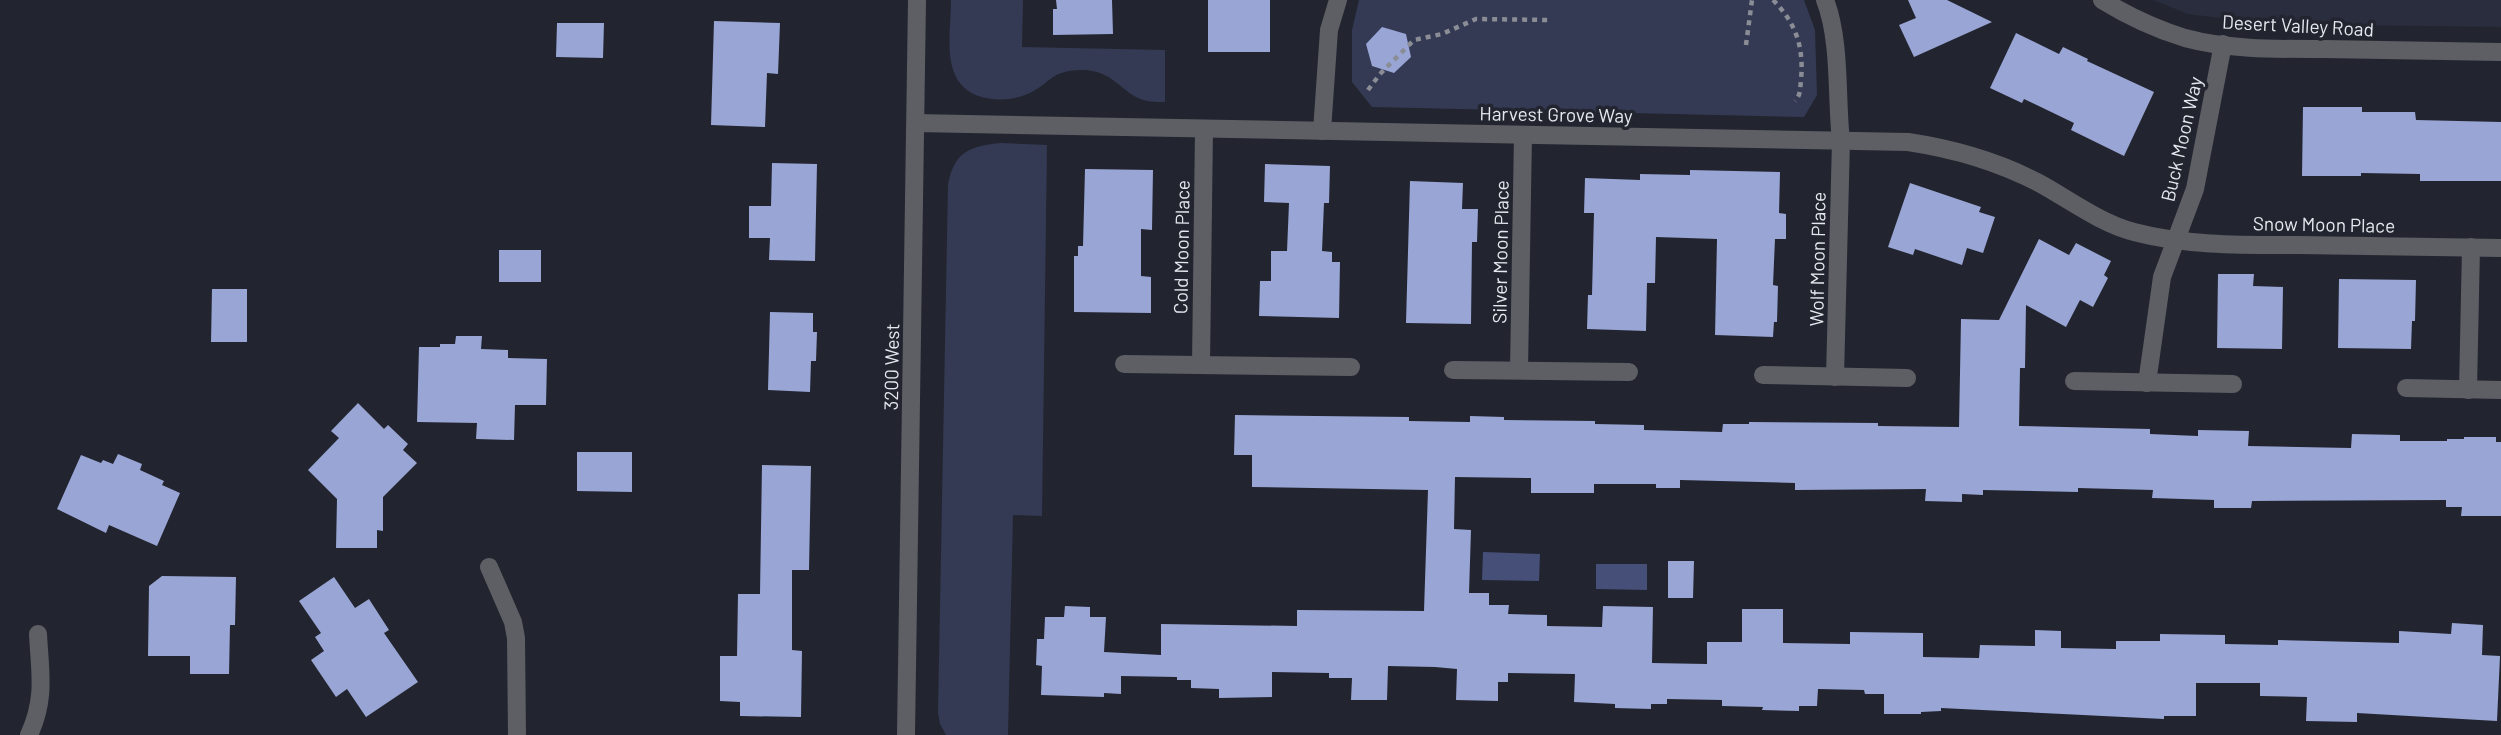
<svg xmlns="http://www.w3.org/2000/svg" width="2501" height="735" viewBox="0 0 2501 735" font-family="Barlow,sans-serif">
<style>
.built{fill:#292d3d}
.green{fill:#343a54}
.water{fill:#464f78}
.building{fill:#99a5d4}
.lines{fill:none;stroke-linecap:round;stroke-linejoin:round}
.path{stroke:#8a8d95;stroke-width:4.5;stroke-dasharray:5 5;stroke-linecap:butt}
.minor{stroke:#5d5f64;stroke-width:18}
.tertiary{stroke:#5d5f64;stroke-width:18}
.labels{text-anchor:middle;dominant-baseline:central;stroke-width:7;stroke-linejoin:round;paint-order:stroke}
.street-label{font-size:19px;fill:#e6e8ef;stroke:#22252f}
</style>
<rect width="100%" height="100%" fill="#22252f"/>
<polygon class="built" points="2153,0 2501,0 2501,27 2268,24 2188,14"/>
<g class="green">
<path d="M 951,0 L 1023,0 L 1022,47 L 1165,50 L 1165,102 C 1158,102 1150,102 1143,100 C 1119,91 1113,70 1082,70 C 1048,70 1050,86 1025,95 C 1012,100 995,101 982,97 C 939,85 951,35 951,0 Z"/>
<polygon points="1359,0 1804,0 1815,30 1817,95 1804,117 1372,107 1352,82 1352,30"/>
<path d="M 1001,143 L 1047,145 L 1042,516 L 1013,515 L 1008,735 L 946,735 L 940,724 L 938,713 L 948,185 C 954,151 971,146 1001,143 Z"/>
</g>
<g class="water">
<polygon points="1483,552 1540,554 1539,581 1482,580"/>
<polygon points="1596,564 1647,564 1647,590 1596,589"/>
</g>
<g class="building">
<polygon points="1056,0 1112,0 1113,34 1053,35 1053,9 1057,9"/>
<rect x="1208" y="0" width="62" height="52"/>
<polygon points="1908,0 1947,0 1992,22 1914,57 1899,25 1916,18"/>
<polygon points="714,21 780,23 778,74 767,73 765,127 711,125"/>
<polygon points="557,23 604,23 603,58 556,57"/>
<polygon points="1382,27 1406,34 1411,57 1394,73 1372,66 1366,44"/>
<polygon points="2016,33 2059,54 2063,47 2088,59 2087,61 2154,92 2124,156 2071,130 2074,123 2024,99 2022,103 1990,88"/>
<polygon points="2303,107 2362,107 2362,112 2415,112 2416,120 2501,122 2501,181 2420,181 2420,174 2361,173 2361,176 2302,176"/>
<polygon points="772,163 817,164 815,261 769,260 770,238 749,238 749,206 771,206"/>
<polygon points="1265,164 1330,166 1329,203 1324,203 1322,251 1332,252 1332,262 1340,262 1339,318 1259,316 1260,281 1271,281 1271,251 1287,251 1289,203 1264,202"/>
<polygon points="1085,169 1153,170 1152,230 1141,229 1141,276 1151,277 1151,313 1074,312 1074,256 1078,256 1078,246 1083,246"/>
<polygon points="1690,170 1780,172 1779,213 1786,214 1786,239 1775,239 1773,285 1778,286 1777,322 1774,322 1773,337 1715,335 1717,239 1656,237 1655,283 1647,283 1646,331 1587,329 1588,295 1592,295 1594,213 1584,213 1585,178 1640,180 1640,174 1690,175"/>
<polygon points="1410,181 1463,183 1462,209 1478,209 1477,242 1472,242 1471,324 1406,323"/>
<polygon points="1910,183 1981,207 1979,212 1995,217 1983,253 1967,248 1962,265 1915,249 1913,255 1888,247"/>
<polygon points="2039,239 2069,255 2076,243 2111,261 2104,275 2108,278 2093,307 2080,300 2066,327 2026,305 2025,368 2020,368 2019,426 2150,429 2150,434 2198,436 2198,430 2249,431 2248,446 2351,448 2352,434 2400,435 2400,441 2447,441 2447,439 2464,439 2464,437 2496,437 2496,442 2501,442 2501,516 2461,516 2462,507 2446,507 2446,500 2252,501 2251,508 2214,508 2214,500 2152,498 2153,490 2078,488 2078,492 1983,490 1983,495 1962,494 1962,502 1925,501 1926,489 1795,490 1795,483 1680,480 1680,488 1656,488 1656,484 1594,484 1594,493 1531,493 1531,478 1455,477 1454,529 1471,530 1469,593 1489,593 1489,605 1509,605 1508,614 1547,615 1547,626 1602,627 1603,606 1653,607 1652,663 1707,664 1707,642 1742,642 1742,609 1783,609 1783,643 1850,644 1850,632 1923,633 1923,657 1979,658 1980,645 2035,646 2035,630 2061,631 2061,648 2116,649 2116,641 2160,641 2160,634 2225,635 2225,644 2278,645 2278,640 2399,643 2399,631 2451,634 2452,623 2483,625 2482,655 2500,656 2497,721 2357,713 2357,722 2306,721 2307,697 2260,696 2260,683 2196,683 2196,716 2164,716 2164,719 1941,708 1941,711 1921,712 1921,714 1884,714 1884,694 1865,694 1864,690 1818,689 1817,706 1799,706 1799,711 1762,710 1763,707 1722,706 1722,700 1667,699 1667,704 1651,704 1651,709 1615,708 1615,704 1574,702 1575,674 1508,673 1508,682 1498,682 1498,701 1456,700 1457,669 1435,667 1388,666 1387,700 1351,700 1352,678 1329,678 1329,673 1272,672 1272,697 1219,698 1219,689 1191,688 1191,680 1177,680 1177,677 1121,676 1121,694 1104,693 1104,697 1041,695 1042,666 1036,665 1037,639 1044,639 1045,617 1064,617 1065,606 1090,607 1090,617 1106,617 1104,652 1161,655 1161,624 1297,626 1297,610 1424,611 1428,490 1252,487 1252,455 1234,455 1235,415 1409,417 1409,421 1470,422 1470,416 1504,417 1504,420 1595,421 1595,424 1644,425 1644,430 1722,432 1723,424 1749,424 1749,422 1878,423 1878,426 1959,427 1961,319 1999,320"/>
<rect x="499" y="250" width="42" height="32"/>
<polygon points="2218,274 2254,274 2253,286 2283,287 2282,349 2217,348"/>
<polygon points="2339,279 2416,280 2415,321 2412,321 2411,349 2338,348"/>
<polygon points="212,289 247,289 247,342 211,342"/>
<polygon points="770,312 813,313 813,332 817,332 816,361 811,361 810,392 768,390"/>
<polygon points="456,336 482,336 481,349 508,350 508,358 547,359 546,405 515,405 514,440 476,439 477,423 417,422 419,347 440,347 440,344 455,344"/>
<polygon points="358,403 384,429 388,425 408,444 403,450 417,463 383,497 383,531 377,530 377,548 336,548 337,499 308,470 339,438 331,431"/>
<polygon points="577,452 632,452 632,492 577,491"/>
<polygon points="118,454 142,464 140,470 164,481 162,485 180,493 157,546 109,525 106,533 57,509 81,455 101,463 103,460 113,464"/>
<polygon points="762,465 811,466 809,570 792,570 792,650 802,651 801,717 740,716 740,702 720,701 720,656 737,656 738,594 760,594"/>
<polygon points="1668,561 1694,561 1693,598 1668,598"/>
<polygon points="162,576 236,577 235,625 230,625 229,674 190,674 190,656 148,656 149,586"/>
<polygon points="334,577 355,608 369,599 389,630 384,633 418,682 366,717 347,689 336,697 311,660 324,651 315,637 321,633 299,601"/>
</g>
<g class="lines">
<g class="path">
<path d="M 1773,0 C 1796,23 1804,47 1801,80 C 1800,88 1801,95 1795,101"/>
<polyline points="1746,45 1752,0"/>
<polyline points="1368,90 1380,74 1414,40 1442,34 1476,19 1550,20"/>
</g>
<g class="minor">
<path d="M 1825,0 C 1841,41 1836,97 1841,141 L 1835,377"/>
<path d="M 2102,0 C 2128,16 2156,29 2185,38 C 2229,50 2279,49 2324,49 C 2383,50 2442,51 2501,52"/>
<path d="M 916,123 L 1908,142 C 1955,149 1997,161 2039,183 C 2070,200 2100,223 2134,232 C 2187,246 2243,245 2298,245 C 2366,246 2433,247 2501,248"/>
<polyline points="1322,131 1329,30 1338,0"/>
<polyline points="1124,364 1351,367"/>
<polyline points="1201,365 1204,129"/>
<polyline points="1453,370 1629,372"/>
<polyline points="1519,370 1523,135"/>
<polyline points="1763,375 1907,378"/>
<polyline points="2074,381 2233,384"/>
<polyline points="2147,383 2162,277 2195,189 2223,44"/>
<polyline points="2406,388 2501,390"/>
<polyline points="2468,390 2471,247"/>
<polyline points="489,567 513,622 516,638 517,735"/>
<path d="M 29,735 C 46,698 40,673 38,634"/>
</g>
<polyline class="tertiary" points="906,735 917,0"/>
</g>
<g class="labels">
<g class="street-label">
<text transform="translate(2298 25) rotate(3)">Desert Valley Road</text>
<text transform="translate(1556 114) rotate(1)">Harvest Grove Way</text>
<text transform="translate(2181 139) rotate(-77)">Buck Moon Way</text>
<text transform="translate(2324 224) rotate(1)">Snow Moon Place</text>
<text transform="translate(1181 247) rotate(-89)">Cold Moon Place</text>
<text transform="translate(1500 252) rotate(-89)">Silver Moon Place</text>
<text transform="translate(1817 259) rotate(-89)">Wolf Moon Place</text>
<text transform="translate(891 367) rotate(-89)">3200 West</text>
</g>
</g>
</svg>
